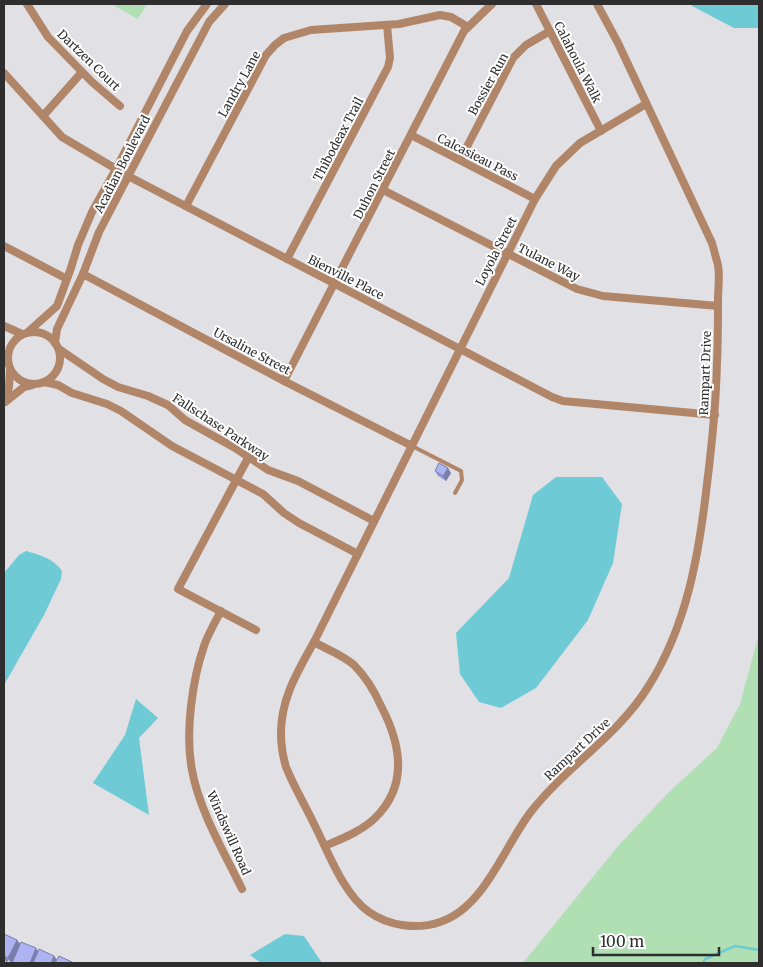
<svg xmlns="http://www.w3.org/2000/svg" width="763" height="967" viewBox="0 0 763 967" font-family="Merriweather,serif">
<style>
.green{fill:#b0dfb4}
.water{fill:#6ecbd5}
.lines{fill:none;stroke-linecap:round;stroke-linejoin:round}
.stream{stroke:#6ecbd5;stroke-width:2.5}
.service{stroke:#b08568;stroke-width:4}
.minor{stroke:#b08568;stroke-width:8}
.wall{fill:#969bd1}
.shaded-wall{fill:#7a7eaa}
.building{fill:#aeb4f3;stroke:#7a7eaa}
.labels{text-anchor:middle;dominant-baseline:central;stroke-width:4;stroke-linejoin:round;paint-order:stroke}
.street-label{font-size:12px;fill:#2e2e2f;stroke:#fff}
</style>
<rect width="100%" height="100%" fill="#e0e0e5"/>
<g class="green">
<polygon points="111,4 147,4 138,19"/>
<polygon points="759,634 759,963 523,963 619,845 668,793 717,748 740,704"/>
</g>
<g class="water">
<polygon points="691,4 759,4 759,28 734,28 692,6"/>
<polygon points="556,477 602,477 622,504 613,563 588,620 536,688 501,708 479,702 460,674 456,633 509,578 533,495"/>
<path d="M 26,551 C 40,555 53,558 62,571 L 61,579 L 44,615 L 4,685 L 4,573 L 19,555 Z"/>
<polygon points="136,699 158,718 139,738 149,815 93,783 125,735"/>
<polygon points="285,934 304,936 322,963 261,963 250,955"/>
</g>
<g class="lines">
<polyline class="stream" points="703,963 705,959 735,946 759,950"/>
<polyline class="service" points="412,446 461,471 462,480 455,493"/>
<g class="minor">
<polyline points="27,4 48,37 92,82 120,106"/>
<polyline points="536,4 601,131"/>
<path d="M 597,4 L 618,43 L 712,243 C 714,250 716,258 718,265 C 720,276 718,289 718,300 C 718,321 718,342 717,363 C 716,404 712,444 707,484 C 699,554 687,626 648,687 C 617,737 565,767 530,813 C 504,847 484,908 440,922 C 417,930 389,926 369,912 C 343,894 328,851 314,824 C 305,805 294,787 286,767 C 283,757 281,744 281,733 C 281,698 298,671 314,642 L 535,199 L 556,166 L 580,143 L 646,104"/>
<polyline points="4,73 62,137 128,176 552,397 563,401 715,415"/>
<polyline points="43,116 82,72"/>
<polyline points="411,135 535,199"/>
<polyline points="460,160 513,58 526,45 550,31"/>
<polyline points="383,190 577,289 603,296 718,306"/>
<polyline points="186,206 266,55 275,45 284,38 311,30 399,24 440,15 451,17 468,27"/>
<polyline points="4,246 67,279"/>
<polyline points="287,259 388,67 390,58 387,25"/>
<polyline points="83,274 284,381 412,446"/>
<polyline points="4,326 22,334"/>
<circle cx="34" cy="358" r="26"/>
<polyline points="28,332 57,306 71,268 78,245 92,212 116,169 187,31 207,4"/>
<polyline points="55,343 57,329 83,274 99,232 209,22 225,4"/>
<polyline points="59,349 103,379 118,387 148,396 168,405 185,420 235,448 268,470 298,481 374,521"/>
<polyline points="284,381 464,31 492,4"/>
<polyline points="44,382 58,385 72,393 107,404 121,411 172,446 263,494 284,513 299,523 358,554"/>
<polyline points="5,402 24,387 32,385"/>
<polyline points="5,402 9,387 10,370"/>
<polyline points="248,458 178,589 256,630"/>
<path d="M 221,611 C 215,622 208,634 204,646 C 192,681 185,733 192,770 C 199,810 224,852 242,889"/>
<path d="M 314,642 C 326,649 343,655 354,665 C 366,677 374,690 381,706 C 401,744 409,785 375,818 C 362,831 341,839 325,846"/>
</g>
</g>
<g class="wall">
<polygon points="435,471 451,473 446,481 438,476"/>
<polygon points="4,934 17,940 20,945 38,952 54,956 57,960 72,962 73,963 12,963 17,952 12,963 8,960 7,962 5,961 4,963"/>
</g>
<g class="shaded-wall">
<polygon points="448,468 451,473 446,481 443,476"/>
<polygon points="17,940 21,945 12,963 8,958"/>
<polygon points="36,948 39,953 35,963 30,963"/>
<polygon points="4,956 8,960 7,962 4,958"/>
<polygon points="54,956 57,960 56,963 51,963"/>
</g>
<g class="building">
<polygon points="439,463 448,468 443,476 435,471"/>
<polygon points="4,934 17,940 8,958 4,956 4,957"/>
<polygon points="21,942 36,948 30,963 12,963"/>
<polygon points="39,949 54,956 51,963 33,963"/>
<polygon points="59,956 72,962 71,963 55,963"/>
</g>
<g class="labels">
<g class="street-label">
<text transform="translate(89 60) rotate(44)">Dartzen Court</text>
<text transform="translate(578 62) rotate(63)">Calahoula Walk</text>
<text transform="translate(239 84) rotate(-61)">Landry Lane</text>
<text transform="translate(488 84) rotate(-61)">Bossier Run</text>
<text transform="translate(338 139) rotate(-62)">Thibodeax Trail</text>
<text transform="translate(478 157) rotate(27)">Calcasieau Pass</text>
<text transform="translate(122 164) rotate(-63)">Acadian Boulevard</text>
<text transform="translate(374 184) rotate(-63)">Duhon Street</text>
<text transform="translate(496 251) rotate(-63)">Loyola Street</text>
<text transform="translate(549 262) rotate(27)">Tulane Way</text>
<text transform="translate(346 277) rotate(27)">Bienville Place</text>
<text transform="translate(252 351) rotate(28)">Ursaline Street</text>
<text transform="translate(705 373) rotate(-88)">Rampart Drive</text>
<text transform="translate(221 427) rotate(33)">Fallschase Parkway</text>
<text transform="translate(577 749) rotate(-43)">Rampart Drive</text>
<text transform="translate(229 833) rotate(66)">Windswill Road</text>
</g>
</g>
<rect width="763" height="967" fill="none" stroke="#2e2e2f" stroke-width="10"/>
<path d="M593 947v8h126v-8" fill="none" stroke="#2e2e2f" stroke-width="2.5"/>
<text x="600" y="947" font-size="15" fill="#2e2e2f" stroke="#ffffff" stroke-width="4" paint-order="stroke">100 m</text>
</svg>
